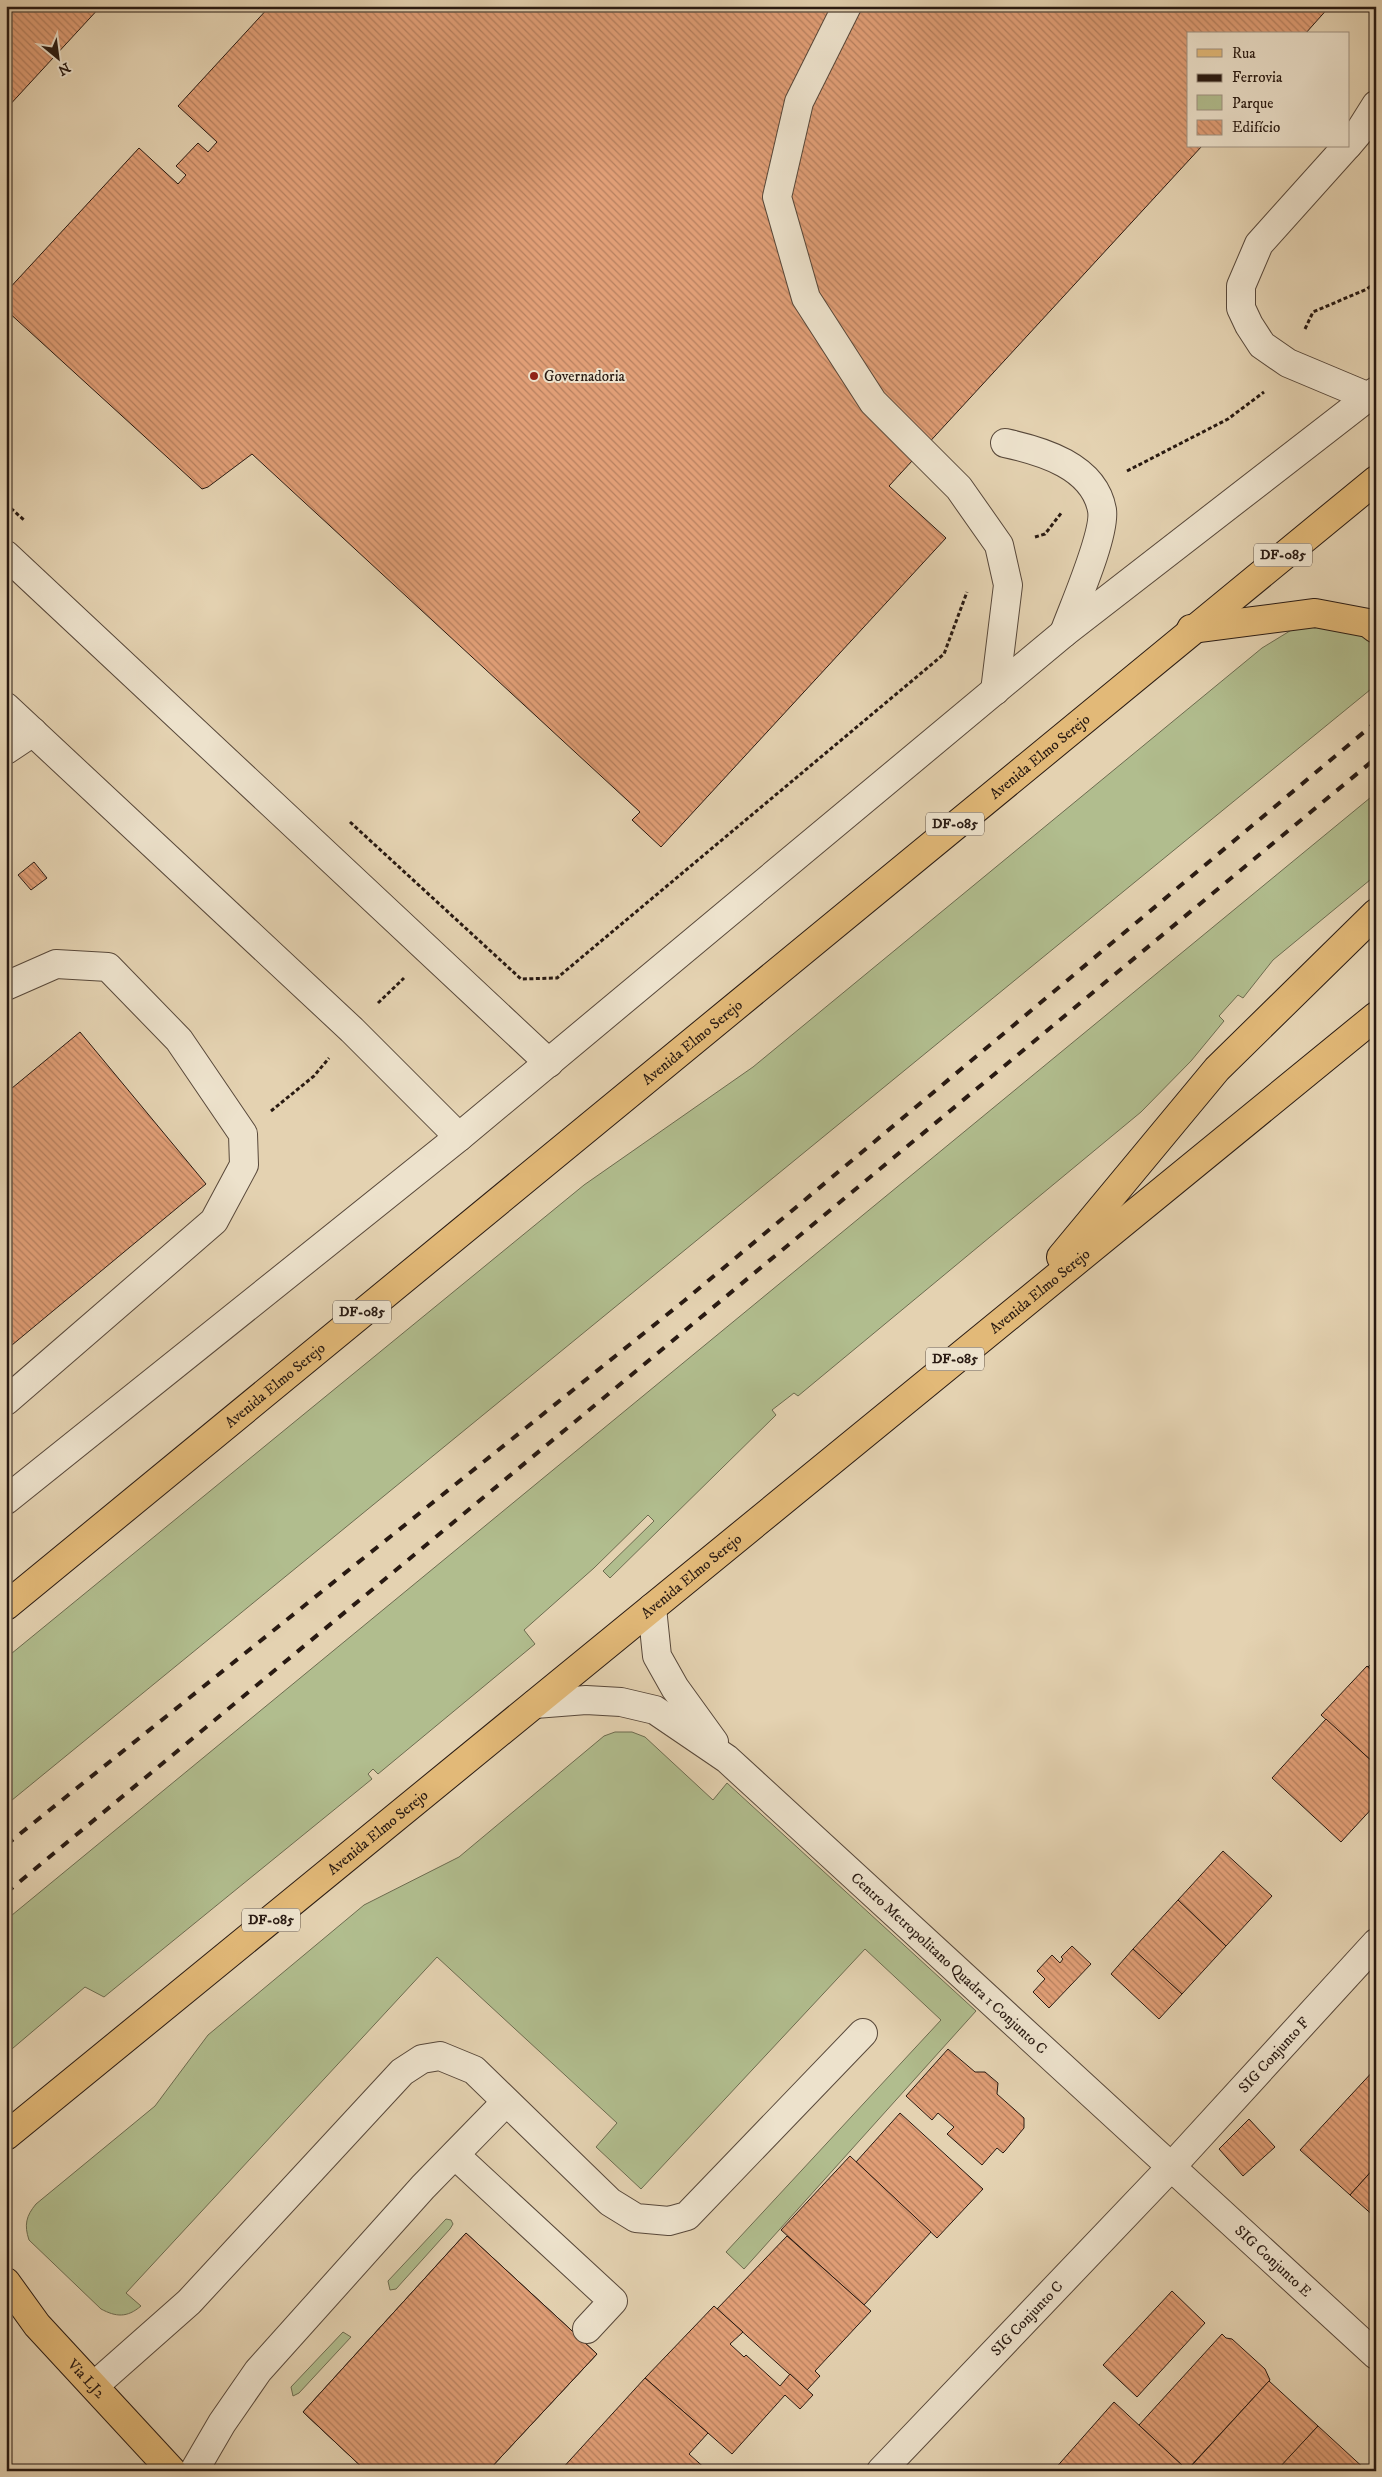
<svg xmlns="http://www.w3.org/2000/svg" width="1382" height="2477" viewBox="0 0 1382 2477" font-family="'IM FELL DW Pica',serif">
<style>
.green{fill:#b1bd8e;stroke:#6d6c50}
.building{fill:url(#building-back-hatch);stroke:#291a12;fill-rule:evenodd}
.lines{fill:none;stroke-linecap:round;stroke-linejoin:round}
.minor-casing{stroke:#58483a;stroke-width:30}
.major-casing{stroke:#291a12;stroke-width:30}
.path{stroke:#291a12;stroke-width:3;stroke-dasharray:4 2.5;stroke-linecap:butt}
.minor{stroke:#ede2cc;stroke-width:28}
.major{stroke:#e2b978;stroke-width:28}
.rail{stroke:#291a12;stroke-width:4;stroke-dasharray:9 9;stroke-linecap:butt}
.poi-dot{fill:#8f2418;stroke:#ede2cc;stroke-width:2}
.labels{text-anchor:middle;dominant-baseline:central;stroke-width:4;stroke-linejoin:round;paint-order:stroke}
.shield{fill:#ede2cc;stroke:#64564a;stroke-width:1}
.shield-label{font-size:14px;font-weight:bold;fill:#291a12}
.poi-label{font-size:15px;fill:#291a12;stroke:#ede2cc;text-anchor:start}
.street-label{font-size:15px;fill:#291a12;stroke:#ede2cc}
</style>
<defs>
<pattern id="building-back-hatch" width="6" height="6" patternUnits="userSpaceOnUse" patternTransform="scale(1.25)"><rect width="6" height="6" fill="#e09e76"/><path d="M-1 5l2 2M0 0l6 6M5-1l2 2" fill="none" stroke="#b6805f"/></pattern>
</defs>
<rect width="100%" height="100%" fill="#e4d2b1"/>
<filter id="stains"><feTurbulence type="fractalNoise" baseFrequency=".004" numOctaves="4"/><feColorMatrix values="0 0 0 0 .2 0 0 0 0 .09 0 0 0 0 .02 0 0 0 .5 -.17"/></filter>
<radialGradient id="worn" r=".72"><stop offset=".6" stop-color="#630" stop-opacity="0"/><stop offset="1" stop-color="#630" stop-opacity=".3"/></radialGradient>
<g class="green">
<polygon points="1322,622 1376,634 1376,685 6,1805 6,1658 584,1185 753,1067 1262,648 1298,626"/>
<polygon points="1376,793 1376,875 1273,960 1243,998 1238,995 1219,1016 1224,1021 1191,1061 1141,1112 798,1396 794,1393 772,1410 776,1415 610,1578 603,1571 654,1521 648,1515 594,1568 524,1630 535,1644 378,1774 373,1769 368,1774 372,1779 104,1997 85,1987 6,2054 6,1920"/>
<path d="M 615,1732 L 632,1732 L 645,1737 L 713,1800 L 727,1783 L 976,2011 L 744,2269 L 726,2252 L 941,2020 L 865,1949 L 641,2189 L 596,2147 L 617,2123 L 437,1957 L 126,2293 L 141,2306 C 127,2318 116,2317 101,2309 L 29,2240 C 24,2225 26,2216 36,2204 L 155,2106 L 208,2035 L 364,1905 L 459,1857 L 604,1736 Z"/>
<polygon points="446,2219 451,2220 453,2224 450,2229 396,2289 390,2290 388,2281"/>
<polygon points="343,2332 351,2337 299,2393 293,2396 291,2387"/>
</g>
<g class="building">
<polygon points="6,6 101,6 6,109"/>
<polygon points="270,6 1330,6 1305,34 1188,34 1188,146 1202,146 889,486 946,538 661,847 632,820 640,812 252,454 208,487 202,489 6,310 6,292 139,148 178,184 186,175 176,166 198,143 208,152 217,142 178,106"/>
<polygon points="34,862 47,878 31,890 18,875"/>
<polygon points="80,1032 206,1184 6,1350 6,1093"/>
<polygon points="1376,1659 1376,1674 1368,1667"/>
<polygon points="1367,1666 1376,1674 1376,1765 1321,1715"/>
<polygon points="1326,1719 1376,1765 1376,1804 1341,1842 1272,1778"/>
<polygon points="1223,1851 1272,1896 1226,1946 1178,1900"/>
<polygon points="1178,1900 1226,1946 1182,1994 1133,1949"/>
<polygon points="1072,1946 1091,1964 1049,2008 1033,1992 1045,1979 1037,1971 1052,1955 1060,1963 1063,1959 1061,1957"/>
<polygon points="1133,1949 1182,1994 1159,2019 1111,1974"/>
<polygon points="948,2049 975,2072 985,2072 998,2083 997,2094 1024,2118 1024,2128 1005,2151 1003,2153 997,2148 982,2165 947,2134 954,2127 938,2113 932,2120 906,2096"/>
<polygon points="1376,2068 1376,2166 1350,2195 1300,2150"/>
<polygon points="900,2113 983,2189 937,2238 856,2162"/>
<polygon points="1249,2119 1275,2147 1243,2176 1219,2149"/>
<polygon points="850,2156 931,2232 864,2305 781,2230"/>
<polygon points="1376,2166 1376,2218 1350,2195"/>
<path d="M 466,2233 L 597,2354 L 488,2471 L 366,2471 L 303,2412 ZM 460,2346 L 497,2381 L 487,2392 L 449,2357 ZM 424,2385 L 461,2420 L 453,2429 L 414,2396 Z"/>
<polygon points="466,2233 597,2354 488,2471 366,2471 303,2412"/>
<polygon points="787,2236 871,2311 815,2371 820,2376 807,2390 717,2309"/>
<polygon points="1172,2291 1205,2323 1137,2397 1103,2365"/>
<polygon points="714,2306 743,2332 730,2344 744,2357 746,2355 780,2386 790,2374 813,2395 800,2409 785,2395 732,2454 645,2378"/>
<polygon points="1222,2334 1226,2338 1232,2339 1265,2369 1270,2380 1187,2470 1139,2425"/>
<polygon points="645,2378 708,2433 689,2454 708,2471 560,2471"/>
<polygon points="1269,2381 1318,2426 1277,2471 1190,2471 1188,2469 1194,2463"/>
<polygon points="1114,2402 1184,2467 1181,2471 1053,2471"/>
<polygon points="1318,2426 1367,2471 1280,2471 1278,2469"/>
</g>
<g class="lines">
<defs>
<g id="minor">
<polyline points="847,6 799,102 777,197 806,298 873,402 959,488 999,545 1008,585 995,691"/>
<polyline points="1348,145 1359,132 1376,105"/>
<polyline points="1347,146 1259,244 1241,286 1241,308 1249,325 1262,345 1288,363 1369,397"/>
<path d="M 1005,443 C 1042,451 1094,466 1102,510 C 1106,534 1073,608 1064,633"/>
<polyline points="6,555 549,1063"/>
<polyline points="6,707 352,1030 459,1137"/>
<polyline points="6,750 33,732"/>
<polyline points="6,986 56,964 108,967 179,1040 243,1134 244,1165 214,1221 6,1401"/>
<polyline points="6,1500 459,1137 1064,633 1376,391"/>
<polyline points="652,1608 657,1656 675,1688 714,1742"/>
<path id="s1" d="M 535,1704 L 586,1700 L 621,1702 L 655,1710 L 727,1759 L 1376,2355"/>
<polyline points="455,2155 613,2301 587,2329"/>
<polyline points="94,2386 189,2302 402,2072 422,2059 440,2056 474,2070 610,2202 636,2218 669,2221 687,2216 863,2033"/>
<polyline points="194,2471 222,2423 258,2371 423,2187 506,2102"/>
<path id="s2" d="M 881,2471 L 1172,2166 L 1376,1943"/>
</g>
<g id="major">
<polyline points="1191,629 1315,613 1368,623 1376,629"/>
<polyline points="1061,1257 1217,1069 1376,913"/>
<path id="s3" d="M 6,1606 L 1376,480"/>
<path id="s4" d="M 6,2136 L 1376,1016"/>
<path id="s5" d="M 6,2282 L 37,2325 L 172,2471"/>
</g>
</defs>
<use href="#minor" class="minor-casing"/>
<use href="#major" class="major-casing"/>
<g class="path">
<polyline points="1305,329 1313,312 1367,289 1376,282"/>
<polyline points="1127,471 1228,419 1264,392"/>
<polyline points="6,504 24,520"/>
<polyline points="1035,537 1045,534 1062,512"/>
<polyline points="350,822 521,979 557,978 944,654 967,592"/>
<polyline points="378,1003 404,978"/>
<polyline points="271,1111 314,1076 329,1058"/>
</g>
<use href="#minor" class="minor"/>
<use href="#major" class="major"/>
<g class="rail">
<polyline points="6,1845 684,1301 1376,722"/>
<polyline points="6,1893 1376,758"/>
</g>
</g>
<circle class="poi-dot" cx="534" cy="376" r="5"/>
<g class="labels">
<g class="shield">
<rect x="1254" y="543.5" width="58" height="23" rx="4"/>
<rect x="926" y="812.5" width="58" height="23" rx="4"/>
<rect x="333" y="1300.5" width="58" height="23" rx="4"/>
<rect x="926" y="1347.5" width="58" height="23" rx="4"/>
<rect x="242" y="1908.5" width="58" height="23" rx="4"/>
</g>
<g class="shield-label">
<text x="1283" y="555">DF-085</text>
<text x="955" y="824">DF-085</text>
<text x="362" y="1312">DF-085</text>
<text x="955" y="1359">DF-085</text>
<text x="271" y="1920">DF-085</text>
</g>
<g class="poi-label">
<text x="544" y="376">Governadoria</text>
</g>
<g class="street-label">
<text stroke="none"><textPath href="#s3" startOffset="1338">Avenida Elmo Serejo</textPath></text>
<text stroke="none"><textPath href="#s3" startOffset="888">Avenida Elmo Serejo</textPath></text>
<text stroke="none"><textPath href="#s4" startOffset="1335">Avenida Elmo Serejo</textPath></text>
<text stroke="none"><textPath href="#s3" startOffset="348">Avenida Elmo Serejo</textPath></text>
<text stroke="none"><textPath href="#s4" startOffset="885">Avenida Elmo Serejo</textPath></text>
<text stroke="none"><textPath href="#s4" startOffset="480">Avenida Elmo Serejo</textPath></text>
<text stroke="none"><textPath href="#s1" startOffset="510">Centro Metropolitano Quadra 1 Conjunto C</textPath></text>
<text stroke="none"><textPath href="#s2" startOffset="572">SIG Conjunto F</textPath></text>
<text stroke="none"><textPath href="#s1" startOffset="950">SIG Conjunto E</textPath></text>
<text stroke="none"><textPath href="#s2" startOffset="211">SIG Conjunto C</textPath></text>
<text stroke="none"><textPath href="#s5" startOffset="126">Via LJ2</textPath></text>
</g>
</g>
<rect width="1382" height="2477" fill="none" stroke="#e4d2b1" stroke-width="25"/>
<rect x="8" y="8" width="1367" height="2462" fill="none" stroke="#291a12" stroke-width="2.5"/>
<rect x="12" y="12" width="1357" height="2452" fill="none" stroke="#291a12"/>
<rect x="1187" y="32" width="162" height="115" fill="#ede2cc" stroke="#9f9282"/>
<rect x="1197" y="49" width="25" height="8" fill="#e2b978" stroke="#9f9282"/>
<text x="1232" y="58" font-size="15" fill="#291a12">Rua</text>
<rect x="1197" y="74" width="25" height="8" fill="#291a12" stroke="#9f9282"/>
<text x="1232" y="82" font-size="15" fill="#291a12">Ferrovia</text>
<rect x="1197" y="95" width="25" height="15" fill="#b1bd8e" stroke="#9f9282"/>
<text x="1232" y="108" font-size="15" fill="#291a12">Parque</text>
<rect x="1197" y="120" width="25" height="15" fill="url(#building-back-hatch)" stroke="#9f9282"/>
<text x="1232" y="132" font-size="15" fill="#291a12">Edifício</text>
<g transform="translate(58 58) rotate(151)" stroke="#ede2cc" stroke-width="4" paint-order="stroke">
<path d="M0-4L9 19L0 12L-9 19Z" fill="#291a12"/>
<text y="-8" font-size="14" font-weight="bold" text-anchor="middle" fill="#291a12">N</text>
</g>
<rect width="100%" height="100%" filter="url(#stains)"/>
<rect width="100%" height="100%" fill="url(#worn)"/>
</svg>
